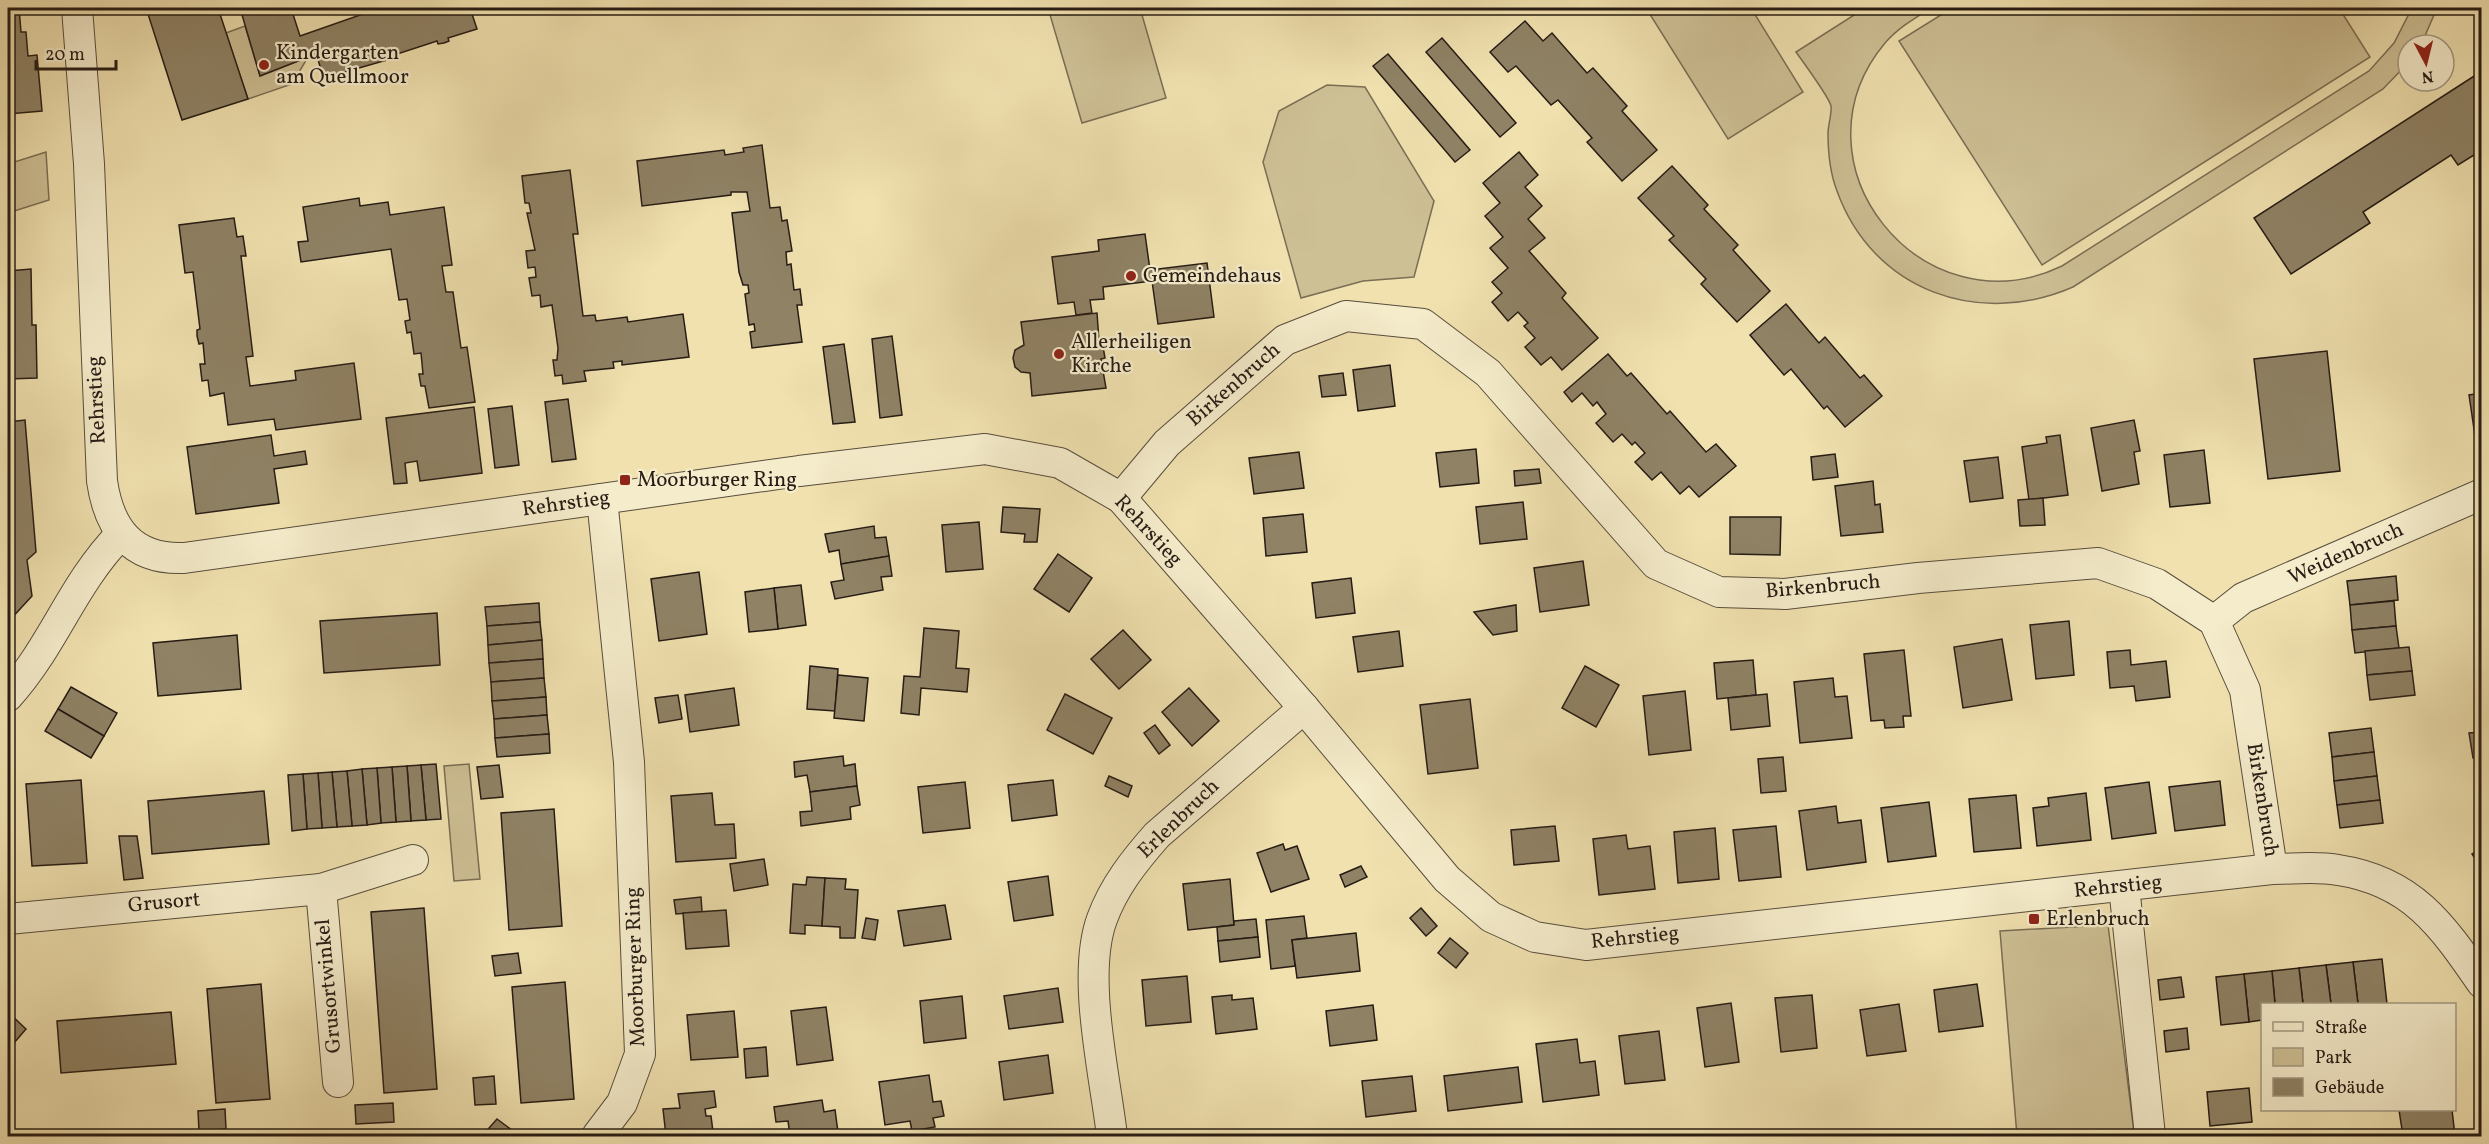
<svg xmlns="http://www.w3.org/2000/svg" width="2489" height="1144" viewBox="0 0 2489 1144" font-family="Vollkorn,serif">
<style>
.green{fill:#cec095;stroke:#7a6e55;stroke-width:1.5}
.building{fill:#8f8265;stroke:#261c15;stroke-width:1.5}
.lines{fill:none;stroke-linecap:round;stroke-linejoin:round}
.street-casing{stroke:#584d3c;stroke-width:32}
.street{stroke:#f5eccb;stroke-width:30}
.poi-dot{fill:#8f2418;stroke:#f5eccb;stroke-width:2}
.labels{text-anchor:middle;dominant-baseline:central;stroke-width:4.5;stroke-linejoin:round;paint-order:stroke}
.poi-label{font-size:21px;fill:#261c15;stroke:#f5eccb;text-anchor:start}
.street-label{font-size:21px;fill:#261c15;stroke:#f5eccb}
</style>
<rect width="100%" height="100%" fill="#f0e1af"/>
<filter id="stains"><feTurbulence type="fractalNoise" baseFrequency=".00333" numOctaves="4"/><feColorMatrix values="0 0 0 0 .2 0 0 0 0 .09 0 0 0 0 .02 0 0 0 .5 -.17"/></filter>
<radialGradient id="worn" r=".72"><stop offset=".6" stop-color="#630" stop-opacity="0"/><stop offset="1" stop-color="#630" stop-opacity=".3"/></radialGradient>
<g class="green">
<polygon points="1048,8 1140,8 1166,98 1082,123"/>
<polygon points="1646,8 1751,8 1803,92 1728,139"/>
<path d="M 1865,8 L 1931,8 C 1915,18 1898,28 1885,43 C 1785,163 1922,333 2062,266 L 2369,71 L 2394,43 L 2412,8 L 2437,8 L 2421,45 L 2408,45 L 2408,63 L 2383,89 L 2073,287 C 1979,328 1873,291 1837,191 C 1830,173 1828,153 1828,133 C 1828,125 1832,114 1831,106 C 1829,97 1803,62 1796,52 Z"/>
<polygon points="1952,8 2339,8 2370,57 2042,265 1899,41"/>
<polygon points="245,26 260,76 308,57 292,84 248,99 226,33"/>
<polygon points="1327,85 1365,87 1434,201 1414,277 1363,281 1301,298 1263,162 1279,111"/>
<polygon points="46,152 49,200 8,213 8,164"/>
<polygon points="469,764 480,879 454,881 444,766"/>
<polygon points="2108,925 2134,1132 2132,1136 2017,1136 2000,931"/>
</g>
<g class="building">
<polygon points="8,8 19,8 21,32 26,32 28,56 37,55 42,111 8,114"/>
<polygon points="168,8 218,8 248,99 182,120 148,14"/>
<polygon points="240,8 291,8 300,36 380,8 470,8 477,29 448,38 449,41 444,43 438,44 437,41 394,55 394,58 324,78 316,54 260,76"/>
<polygon points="1525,21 1543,41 1552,33 1587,73 1593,68 1627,106 1622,111 1657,150 1622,181 1587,142 1592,138 1558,100 1551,105 1516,66 1508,72 1490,52"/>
<polygon points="1442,38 1516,123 1500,137 1426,52"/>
<polygon points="1388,54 1470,150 1455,162 1373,66"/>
<polygon points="2482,71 2482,150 2458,165 2451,155 2363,212 2370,223 2291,274 2254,218"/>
<polygon points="762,145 770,208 780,207 782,221 787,220 792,251 786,252 787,265 791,264 794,290 800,289 802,305 797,305 802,342 752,348 750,332 755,331 754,324 749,325 745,294 749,293 748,285 743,285 739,272 732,213 750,211 747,192 731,192 731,195 642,206 637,161 724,150 725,155 744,152 743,148"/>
<polygon points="1519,152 1538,175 1525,187 1542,206 1528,219 1545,238 1529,251 1566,293 1562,298 1598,338 1562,370 1551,357 1541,365 1525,347 1535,338 1524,326 1528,323 1518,312 1508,321 1492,302 1502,293 1492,282 1508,268 1490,248 1503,237 1485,216 1500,203 1483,183"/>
<polygon points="1672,166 1708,205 1704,209 1738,245 1733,250 1770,291 1737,322 1701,284 1706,279 1669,240 1674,236 1638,198"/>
<polygon points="570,170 578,234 573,234 583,316 595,315 596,321 627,317 628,322 683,314 689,357 622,365 622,361 613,362 614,368 584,371 586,381 563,384 562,375 555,376 553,360 557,360 558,348 552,305 541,307 540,295 532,296 529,278 536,277 535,267 528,268 526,251 535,250 527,213 531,213 529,203 525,203 522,176"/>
<polygon points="359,198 360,206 388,202 390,215 444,207 452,265 442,266 446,292 453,292 461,348 467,347 475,402 429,408 425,386 421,386 419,374 423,374 421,353 414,354 411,332 407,333 405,321 410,320 407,299 399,300 391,249 301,262 298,242 308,241 303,207"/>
<polygon points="234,218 237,237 243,236 246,256 241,256 253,356 246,357 250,386 296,380 295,371 354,363 361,419 276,430 274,419 228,425 224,393 210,396 208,380 202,381 200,364 205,364 203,343 199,344 197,336 197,330 200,329 193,272 185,273 179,225"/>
<polygon points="1145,234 1150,270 1207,263 1214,317 1158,324 1152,281 1103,287 1104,299 1090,300 1092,313 1076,315 1074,302 1058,304 1052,257 1099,251 1098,240"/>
<polygon points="31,269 32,325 36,325 37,378 8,379 8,271"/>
<polygon points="1786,304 1819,343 1825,337 1860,378 1864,375 1882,396 1845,427 1827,406 1824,409 1791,369 1784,375 1750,335"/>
<polygon points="1097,313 1099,341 1102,341 1105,358 1101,359 1106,388 1032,396 1030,373 1021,372 1015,367 1013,358 1015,350 1024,345 1021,322"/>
<polygon points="892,336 902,415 880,418 872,339"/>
<polygon points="844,344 855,422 833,424 823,347"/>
<polygon points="2327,351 2340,471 2268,479 2254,359"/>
<polygon points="1608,354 1627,376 1631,373 1667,414 1670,411 1706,452 1716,444 1736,466 1699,497 1689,486 1680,494 1661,472 1652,480 1635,462 1645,453 1635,442 1632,445 1622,434 1613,442 1596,423 1606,414 1597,402 1593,406 1582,393 1572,402 1564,392"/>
<polygon points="1390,365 1395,406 1358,411 1353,370"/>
<polygon points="1343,373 1346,395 1322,397 1319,376"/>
<polygon points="2482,393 2482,442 2476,443 2469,395"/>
<polygon points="568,399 576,459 552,462 545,402"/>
<polygon points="512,406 519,465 495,468 488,409"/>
<polygon points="474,407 482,473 420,481 417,461 405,463 407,483 394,484 386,418"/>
<polygon points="25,420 36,552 27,560 32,596 8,622 8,422"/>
<polygon points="2134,420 2140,451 2134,452 2139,484 2102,491 2091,428"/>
<polygon points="271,435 274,456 305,451 307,464 274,469 279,503 196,514 187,447"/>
<polygon points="2060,435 2068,495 2029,500 2022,447 2047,443 2046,437"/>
<polygon points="1476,449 1479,483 1440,487 1436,453"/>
<polygon points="2204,450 2210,503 2170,507 2164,455"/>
<polygon points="1299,452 1304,488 1254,494 1249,458"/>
<polygon points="1835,454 1838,477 1813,480 1811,457"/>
<polygon points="1998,457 2003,498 1970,502 1964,461"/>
<polygon points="1539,469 1541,483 1515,486 1514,471"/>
<polygon points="1873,481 1875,505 1880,504 1883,532 1841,536 1835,486"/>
<polygon points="2043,498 2045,525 2020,526 2018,500"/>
<polygon points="1523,502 1527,539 1480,544 1476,507"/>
<polygon points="1003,507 1040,509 1037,542 1024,542 1025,534 1001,532"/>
<polygon points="1303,514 1307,552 1266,556 1263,518"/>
<polygon points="1730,517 1781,517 1780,555 1730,554"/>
<polygon points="979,522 983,569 946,572 942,525"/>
<polygon points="874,526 875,538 886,537 889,556 841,564 839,550 829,552 825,534"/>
<polygon points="1058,554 1092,578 1069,612 1034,589"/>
<polygon points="889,556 892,576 881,577 883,590 835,599 831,582 844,580 841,564"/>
<polygon points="1583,561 1589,605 1540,612 1534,568"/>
<polygon points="699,572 707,634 659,641 651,579"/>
<polygon points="2396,576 2398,600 2350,605 2347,581"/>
<polygon points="1351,578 1355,613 1316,618 1312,583"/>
<polygon points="801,585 806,625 778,629 774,588"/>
<polygon points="774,588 778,629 749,632 745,592"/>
<polygon points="2394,601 2396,626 2352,630 2350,605"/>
<polygon points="539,603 540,622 487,626 485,607"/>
<polygon points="1516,605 1517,631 1493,635 1474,612"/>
<polygon points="437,613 440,665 324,673 320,621"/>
<polygon points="2069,621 2074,675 2036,679 2030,625"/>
<polygon points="540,622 542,640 488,645 487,626"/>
<polygon points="2396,626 2399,648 2355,653 2352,630"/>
<polygon points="924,628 959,631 956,668 969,669 967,692 921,688 919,715 901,713 904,676 920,677"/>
<polygon points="1123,630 1151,660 1119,689 1091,659"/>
<polygon points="1399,631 1403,666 1358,672 1353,637"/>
<polygon points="237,635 241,689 158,696 153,643"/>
<polygon points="2002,639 2012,700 1963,708 1954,647"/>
<polygon points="542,640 543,659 489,663 488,645"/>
<polygon points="2409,647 2412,671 2367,675 2365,651"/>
<polygon points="1904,650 1911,716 1903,716 1904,727 1885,728 1884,720 1871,721 1864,654"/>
<polygon points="2130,650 2131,665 2166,661 2170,697 2136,701 2134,686 2110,688 2107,652"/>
<polygon points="543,659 544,678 491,682 489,663"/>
<polygon points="1753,660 1756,695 1717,699 1714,663"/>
<polygon points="810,666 838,669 835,711 807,709"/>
<polygon points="1585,666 1619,685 1596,727 1562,708"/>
<polygon points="2412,671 2415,695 2370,700 2367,675"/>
<polygon points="838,675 868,678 864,721 834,718"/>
<polygon points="544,678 546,697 492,701 491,682"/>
<polygon points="1833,678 1835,697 1847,696 1852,738 1800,743 1794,682"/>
<polygon points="71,687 117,713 104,736 58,709"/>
<polygon points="734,688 739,725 690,732 685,695"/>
<polygon points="1189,688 1219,721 1192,746 1162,712"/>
<polygon points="1685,691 1691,750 1649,755 1643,696"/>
<polygon points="1065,694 1112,718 1093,754 1047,730"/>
<polygon points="1767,694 1770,726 1731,730 1728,698"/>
<polygon points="678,695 682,719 659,723 655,698"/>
<polygon points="546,697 547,715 494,719 492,701"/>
<polygon points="1470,699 1478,768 1428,774 1420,705"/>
<polygon points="58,709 104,736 91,758 45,731"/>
<polygon points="547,715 549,734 495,738 494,719"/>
<polygon points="1155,725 1170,745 1159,754 1144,733"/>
<polygon points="2371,728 2374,752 2332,757 2329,733"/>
<polygon points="2482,732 2482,757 2473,758 2469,733"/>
<polygon points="549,734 550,753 497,757 495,738"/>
<polygon points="2374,752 2377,776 2334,781 2332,757"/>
<polygon points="843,756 844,766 855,764 857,786 810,792 807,775 795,777 794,762"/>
<polygon points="1783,757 1786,791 1761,793 1758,759"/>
<polygon points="436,764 441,819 426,820 421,765"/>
<polygon points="421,765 426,820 411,821 407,766"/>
<polygon points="499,765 503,797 481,799 477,767"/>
<polygon points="407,766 411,821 396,822 392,767"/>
<polygon points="392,767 396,822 381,823 377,768"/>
<polygon points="377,768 381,823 367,825 362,769"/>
<polygon points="362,769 367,825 352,826 347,771"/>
<polygon points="347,771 352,826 337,827 332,772"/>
<polygon points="332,772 337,827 322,828 318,773"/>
<polygon points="318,773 322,828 307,829 303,774"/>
<polygon points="303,774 307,829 292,831 288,775"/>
<polygon points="1109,776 1132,786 1128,797 1105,786"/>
<polygon points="2377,776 2380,800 2337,805 2334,781"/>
<polygon points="81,780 87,863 32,866 26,784"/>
<polygon points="1053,780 1057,815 1012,821 1008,785"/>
<polygon points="2220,781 2225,825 2175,831 2169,787"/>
<polygon points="965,782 970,828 923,833 918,787"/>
<polygon points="2149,782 2156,833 2112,839 2105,788"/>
<polygon points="857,786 860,805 850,807 851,819 801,826 800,812 812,811 810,792"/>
<polygon points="264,791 269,844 152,854 148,801"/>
<polygon points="712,793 715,825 734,824 736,858 676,862 671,796"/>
<polygon points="2086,793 2091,840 2037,846 2033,808 2049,806 2048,798"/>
<polygon points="2016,795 2021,848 1974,852 1969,799"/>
<polygon points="2380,800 2383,823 2340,828 2337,805"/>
<polygon points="1929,802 1936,856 1888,862 1881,808"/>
<polygon points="1836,806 1838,823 1861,820 1866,862 1807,870 1799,811"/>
<polygon points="554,809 562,926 509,930 501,813"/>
<polygon points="1555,826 1559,861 1514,865 1511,830"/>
<polygon points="1776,826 1781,877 1739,881 1733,830"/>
<polygon points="1715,828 1719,879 1678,883 1674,832"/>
<polygon points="1626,835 1628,849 1650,846 1655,889 1599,895 1593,839"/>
<polygon points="119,836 137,836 143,878 124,880"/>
<polygon points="1283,844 1285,850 1297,846 1309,879 1271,892 1257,853"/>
<polygon points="2482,848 2482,869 2472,854"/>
<polygon points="764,859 768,885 734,891 730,864"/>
<polygon points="1361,866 1367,877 1345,887 1340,875"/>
<polygon points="1048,876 1053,915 1014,921 1008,882"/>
<polygon points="807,877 825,878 822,926 805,925 805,934 790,933 793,884 806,885"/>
<polygon points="825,878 846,879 845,889 858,890 855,938 840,938 840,927 822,926"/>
<polygon points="1230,879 1234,925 1188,930 1183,884"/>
<polygon points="701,897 702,912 676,914 674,900"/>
<polygon points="945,905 951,939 904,946 898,911"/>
<polygon points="424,908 437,1089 384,1093 371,912"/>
<polygon points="1421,908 1437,926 1426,936 1410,918"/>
<polygon points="726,910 729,946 686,949 683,913"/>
<polygon points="1304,916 1307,938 1292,940 1295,966 1271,969 1266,920"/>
<polygon points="866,918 878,920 875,940 862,938"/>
<polygon points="1256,919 1258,937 1218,941 1217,927 1234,925 1234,921"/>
<polygon points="1356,933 1360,971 1297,978 1292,940"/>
<polygon points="1258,937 1260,957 1220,962 1218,941"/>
<polygon points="1450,938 1468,953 1456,968 1438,953"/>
<polygon points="518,953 521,973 495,976 492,956"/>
<polygon points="2382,959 2387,1004 2358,1004 2353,962"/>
<polygon points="2353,962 2358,1004 2331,1004 2326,965"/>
<polygon points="2326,965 2331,1004 2303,1004 2299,968"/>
<polygon points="2299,968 2303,1004 2275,1004 2272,971"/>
<polygon points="2272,971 2275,1004 2262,1004 2262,1020 2249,1022 2244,974"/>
<polygon points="2244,974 2249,1022 2221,1025 2216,977"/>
<polygon points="1187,976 1191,1022 1146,1026 1142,980"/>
<polygon points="2181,977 2184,997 2160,1000 2158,980"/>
<polygon points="565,982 574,1099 521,1103 512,987"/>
<polygon points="261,984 270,1099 216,1103 207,989"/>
<polygon points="1977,984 1983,1026 1939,1032 1934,990"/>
<polygon points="1058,988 1063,1022 1009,1029 1004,996"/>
<polygon points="1232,995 1232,1000 1253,998 1257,1029 1216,1034 1212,997"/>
<polygon points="1812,995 1817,1048 1781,1052 1775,998"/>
<polygon points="962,996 966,1038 924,1043 920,1001"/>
<polygon points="1731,1003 1739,1062 1705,1067 1697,1008"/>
<polygon points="1899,1004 1906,1051 1867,1056 1860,1010"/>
<polygon points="1373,1005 1377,1040 1330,1046 1326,1011"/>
<polygon points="826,1007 833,1060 797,1065 791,1011"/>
<polygon points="734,1011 738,1057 691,1060 687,1015"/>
<polygon points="8,1012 26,1029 8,1050"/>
<polygon points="171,1012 176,1064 61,1073 57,1021"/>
<polygon points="2187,1028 2189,1049 2166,1052 2164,1031"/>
<polygon points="1659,1031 1665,1080 1625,1084 1619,1036"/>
<polygon points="1577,1039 1580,1063 1595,1061 1599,1095 1543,1102 1536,1044"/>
<polygon points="766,1047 768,1076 746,1078 744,1049"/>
<polygon points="1048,1055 1053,1093 1004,1100 999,1062"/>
<polygon points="1518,1067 1522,1102 1448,1111 1444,1076"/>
<polygon points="929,1075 933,1102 941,1101 944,1116 933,1118 935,1127 912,1131 910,1121 885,1125 879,1082"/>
<polygon points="494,1076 496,1104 475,1105 473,1078"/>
<polygon points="1412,1076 1416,1111 1366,1117 1362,1081"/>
<polygon points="2249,1088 2252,1122 2210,1126 2207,1092"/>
<polygon points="714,1091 716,1107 705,1109 706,1116 711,1116 713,1132 707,1132 708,1136 666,1136 663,1109 680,1108 678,1094"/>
<polygon points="822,1100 824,1112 835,1110 838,1132 790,1136 788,1121 776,1122 774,1107"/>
<polygon points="393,1103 394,1122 356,1124 355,1105"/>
<polygon points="225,1109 226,1129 199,1131 198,1111"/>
<polygon points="2399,1110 2452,1110 2455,1136 2403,1136"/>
<polygon points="497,1119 520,1136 482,1136"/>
<polygon points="1211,1130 1212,1136 1164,1136"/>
<polygon points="838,1132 839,1136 802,1136"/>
</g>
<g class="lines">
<defs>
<g id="street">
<path d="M 77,8 L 89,164 L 102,481 C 109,529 132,560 184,558 L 799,471 L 985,449 L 1060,463 L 1121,498 L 1304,708 L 1447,879 L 1491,917 L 1535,937 L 1586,945 L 2272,869 C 2293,869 2317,866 2338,870 C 2412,881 2442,925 2482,983"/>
<polyline points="1121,498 1167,443 1285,340 1346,316 1423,324 1488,373 1656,564 1719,592 1785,594 1918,578 2098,563 2157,584 2214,621 2245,690 2272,869"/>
<polyline points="2214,621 2243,598 2482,494"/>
<path d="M 8,696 C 54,645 72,584 121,534"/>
<polyline points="2124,886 2150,1136"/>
<polyline points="321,889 338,1082"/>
<polyline points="8,919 321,889 413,860"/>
<polyline points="597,1136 622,1103 640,1054 629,762 602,499"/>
<path d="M 1112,1136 C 1105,1075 1081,976 1102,919 C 1114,886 1135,860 1157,835 L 1304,708"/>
</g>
</defs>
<use href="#street" class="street-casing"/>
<use href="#street" class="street"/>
</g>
<g class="poi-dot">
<circle cx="264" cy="65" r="6"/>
<circle cx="1131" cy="276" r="6"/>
<circle cx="1059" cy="354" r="6"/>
<rect x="619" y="474" width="12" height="12" rx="3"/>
<rect x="2028" y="913" width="12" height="12" rx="3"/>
</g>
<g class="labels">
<g class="poi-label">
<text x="276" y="53">Kindergarten<tspan x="276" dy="24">am Quellmoor</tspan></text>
<text x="1143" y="276">Gemeindehaus</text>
<text x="1071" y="342">Allerheiligen<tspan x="1071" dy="24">Kirche</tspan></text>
<text x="637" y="480">Moorburger Ring</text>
<text x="2046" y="919">Erlenbruch</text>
</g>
<g class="street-label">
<text transform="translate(1234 385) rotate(-41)">Birkenbruch</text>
<text transform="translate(97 400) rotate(-93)">Rehrstieg</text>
<text transform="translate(566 504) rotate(-8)">Rehrstieg</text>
<text transform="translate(1148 531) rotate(47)">Rehrstieg</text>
<text transform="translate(2346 554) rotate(-24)">Weidenbruch</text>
<text transform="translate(1823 587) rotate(-5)">Birkenbruch</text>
<text transform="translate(2262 800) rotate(81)">Birkenbruch</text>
<text transform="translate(1179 819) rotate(-44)">Erlenbruch</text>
<text transform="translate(2118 887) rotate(-6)">Rehrstieg</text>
<text transform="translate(164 903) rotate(-5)">Grusort</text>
<text transform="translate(1635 938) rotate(-6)">Rehrstieg</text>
<text transform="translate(636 967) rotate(-92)">Moorburger Ring</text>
<text transform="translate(329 986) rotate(-95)">Grusortwinkel</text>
</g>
</g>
<rect width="2489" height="1144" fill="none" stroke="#f0e1af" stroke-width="30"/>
<rect x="9" y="9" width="2471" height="1126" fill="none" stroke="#261c15" stroke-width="3"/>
<rect x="15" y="15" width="2459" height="1114" fill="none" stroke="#261c15" stroke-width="1.5"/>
<rect x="2261" y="1003" width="195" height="108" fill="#f5eccb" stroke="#a29982" stroke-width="1.5"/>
<rect x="2273" y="1022" width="30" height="9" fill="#f5eccb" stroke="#a29982" stroke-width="1.5"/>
<text x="2315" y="1033" font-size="18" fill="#261c15">Straße</text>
<rect x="2273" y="1048" width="30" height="18" fill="#cec095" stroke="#a29982" stroke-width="1.5"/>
<text x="2315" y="1063" font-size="18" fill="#261c15">Park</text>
<rect x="2273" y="1078" width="30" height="18" fill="#8f8265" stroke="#a29982" stroke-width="1.5"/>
<text x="2315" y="1093" font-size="18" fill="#261c15">Gebäude</text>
<g transform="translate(2426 63) rotate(173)"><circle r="28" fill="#f5eccb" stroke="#a29982" stroke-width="1.5"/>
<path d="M0-4.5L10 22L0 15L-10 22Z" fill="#8f2418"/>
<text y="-9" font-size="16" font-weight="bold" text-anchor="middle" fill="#261c15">N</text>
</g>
<path d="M36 60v9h80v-9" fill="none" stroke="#261c15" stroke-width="3"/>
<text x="45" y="60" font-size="18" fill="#261c15" stroke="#f5eccb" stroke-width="4.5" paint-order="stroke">20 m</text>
<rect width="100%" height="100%" filter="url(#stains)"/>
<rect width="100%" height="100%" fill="url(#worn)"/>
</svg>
